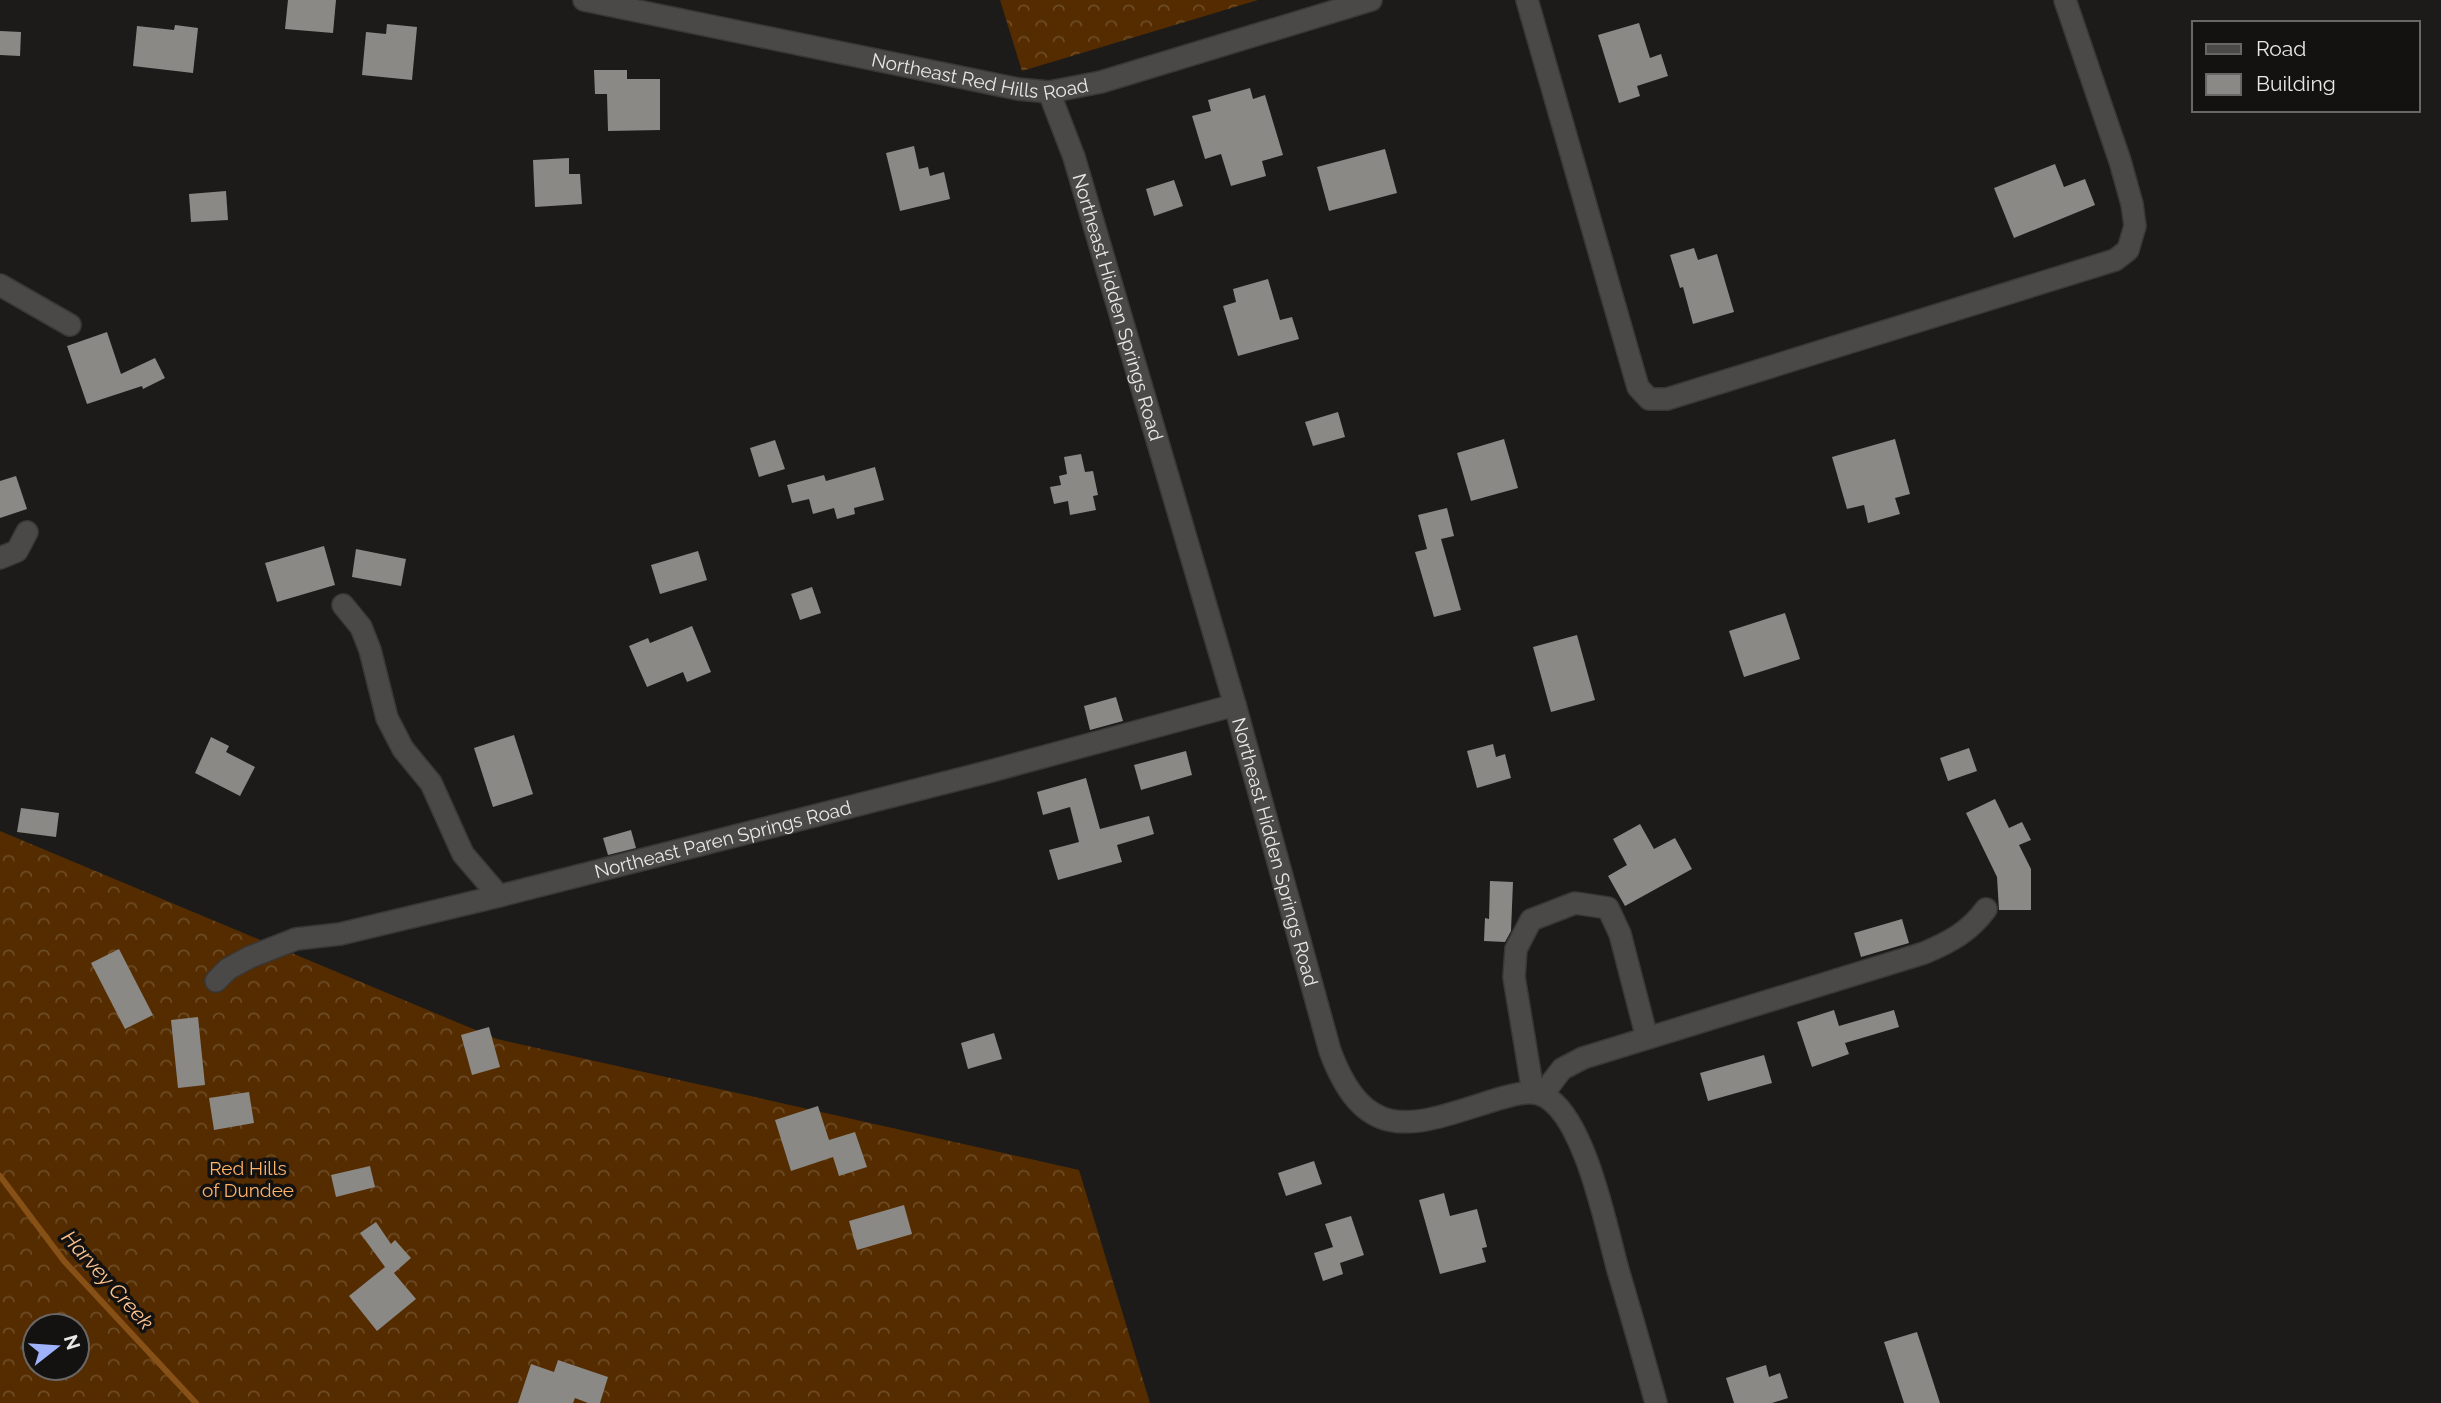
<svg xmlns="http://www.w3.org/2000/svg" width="2441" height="1403" viewBox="0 0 2441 1403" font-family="Raleway,sans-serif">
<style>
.forest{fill:url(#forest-crowns);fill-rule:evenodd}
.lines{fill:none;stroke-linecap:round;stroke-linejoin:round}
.stream{stroke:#865016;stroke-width:6}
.building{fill:#8b8986}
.minor-casing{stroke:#393836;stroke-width:24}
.minor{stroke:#4b4947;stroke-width:21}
.labels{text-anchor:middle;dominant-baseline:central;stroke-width:7;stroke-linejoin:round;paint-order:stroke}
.street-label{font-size:19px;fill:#e9e7e6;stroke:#141210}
.park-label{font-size:19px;fill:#feb26b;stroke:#141210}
.water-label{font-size:21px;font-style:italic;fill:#fcc290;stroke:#141210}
</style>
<defs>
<pattern id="forest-crowns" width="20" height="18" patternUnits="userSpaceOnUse" patternTransform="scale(1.75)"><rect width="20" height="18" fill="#542c00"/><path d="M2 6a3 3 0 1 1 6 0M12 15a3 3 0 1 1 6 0" fill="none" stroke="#6d4b25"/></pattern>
</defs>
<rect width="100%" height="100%" fill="#1d1b19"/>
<g class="forest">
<polygon points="1000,0 1258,0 1022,71"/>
<path d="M 0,831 L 497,1039 L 1079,1170 L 1150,1403 L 0,1403 ZM 35,1326 L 77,1326 L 77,1368 L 35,1368 Z"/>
</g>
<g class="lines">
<polyline class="stream" points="0,1176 64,1261 196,1403"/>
</g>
<g class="building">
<polygon points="288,0 336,0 333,33 285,29"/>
<polygon points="1639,23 1650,58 1661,54 1668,76 1637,86 1640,96 1619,103 1598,35"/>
<polygon points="387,24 417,27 412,80 362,75 366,32 386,34"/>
<polygon points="175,25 198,28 193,73 133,66 137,26 174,30"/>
<polygon points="0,31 21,32 20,56 0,55"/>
<polygon points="594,70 627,70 627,79 660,79 660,130 608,131 607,94 595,94"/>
<polygon points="1250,88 1253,99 1265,95 1283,155 1262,161 1266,176 1231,186 1221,154 1205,159 1192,116 1211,111 1208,100"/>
<polygon points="914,146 919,169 928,167 930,176 944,172 950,199 900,211 886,153"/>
<polygon points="1385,149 1397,193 1329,211 1317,167"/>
<polygon points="569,158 569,174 580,174 582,204 535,207 533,160"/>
<polygon points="2055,164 2064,187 2085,179 2095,205 2014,238 1994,188"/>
<polygon points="1174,180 1183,206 1154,216 1146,189"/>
<polygon points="226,191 228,220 191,222 189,194"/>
<polygon points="1694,248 1698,260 1717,254 1734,312 1693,324 1683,287 1680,288 1670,255"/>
<polygon points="1268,279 1280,320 1292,317 1299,339 1238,356 1223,306 1236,302 1233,289"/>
<polygon points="107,332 121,374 155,358 165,378 143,389 142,386 87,404 67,346"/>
<polygon points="1338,412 1345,437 1313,446 1305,422"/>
<polygon points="1504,439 1518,488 1471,501 1457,453"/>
<polygon points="1895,439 1910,494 1895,498 1900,514 1868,523 1864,505 1847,509 1832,457"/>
<polygon points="775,440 785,469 759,477 750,448"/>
<polygon points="1081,454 1085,472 1093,471 1098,495 1093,496 1096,510 1070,515 1068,501 1054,504 1050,487 1061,485 1059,476 1067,474 1064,457"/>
<polygon points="875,467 884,500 854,508 855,514 837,519 834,508 813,514 809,499 792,503 787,485 824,475 826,481"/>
<polygon points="16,476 27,509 0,518 0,481"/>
<polygon points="1447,508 1454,536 1441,539 1461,610 1434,617 1415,552 1427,549 1418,515"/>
<polygon points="324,546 335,585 277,602 265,563"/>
<polygon points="356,549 406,559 401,586 352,577"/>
<polygon points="698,551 707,580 660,594 651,565"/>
<polygon points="812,587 821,613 800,620 791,594"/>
<polygon points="1785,613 1800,659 1744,677 1729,631"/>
<polygon points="692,626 711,672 687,682 683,672 647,687 629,646 648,638 650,643"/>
<polygon points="1577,635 1595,700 1551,712 1533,647"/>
<polygon points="1116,697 1123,721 1090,730 1084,706"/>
<polygon points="514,735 533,794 493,807 474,748"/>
<polygon points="211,737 229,746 226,752 255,767 240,796 195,773"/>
<polygon points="1493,744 1496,757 1505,754 1511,778 1477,788 1467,751"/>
<polygon points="1969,748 1977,771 1948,781 1940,758"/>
<polygon points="1186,751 1192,775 1141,790 1134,765"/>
<polygon points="1086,778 1100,829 1149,816 1154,834 1117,845 1122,862 1058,880 1049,850 1079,842 1070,807 1043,815 1037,792"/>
<polygon points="1995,799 2009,828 2022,822 2031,840 2019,845 2031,869 2031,910 1999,910 1997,877 1966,813"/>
<polygon points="21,808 59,813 56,837 17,832"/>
<polygon points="1640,824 1654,849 1675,838 1692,869 1625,906 1608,876 1627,865 1613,839"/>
<polygon points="631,830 636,848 608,855 603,838"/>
<polygon points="1490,881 1513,882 1511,931 1505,942 1484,941 1485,918 1489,919"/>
<polygon points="1902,919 1909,943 1861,957 1854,933"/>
<polygon points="119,949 153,1015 125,1029 91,963"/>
<polygon points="1834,1010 1839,1026 1894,1010 1899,1027 1845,1043 1849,1054 1812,1067 1797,1022"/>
<polygon points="198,1017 205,1085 178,1088 171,1020"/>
<polygon points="489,1027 500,1067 472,1075 461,1035"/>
<polygon points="994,1033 1002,1059 968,1069 961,1043"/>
<polygon points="1764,1055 1772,1083 1708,1101 1700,1073"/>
<polygon points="249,1092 254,1123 214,1130 209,1098"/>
<polygon points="818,1106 829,1140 855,1132 867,1167 839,1176 833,1157 791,1171 775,1120"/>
<polygon points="1314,1161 1322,1184 1286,1196 1278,1173"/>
<polygon points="370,1166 375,1187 336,1197 331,1175"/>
<polygon points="1444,1193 1450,1216 1477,1209 1487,1247 1482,1248 1486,1262 1440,1274 1419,1200"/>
<polygon points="904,1205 912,1234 857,1250 849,1221"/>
<polygon points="1351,1216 1364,1255 1340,1263 1343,1274 1323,1281 1314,1253 1333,1247 1325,1224"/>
<polygon points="376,1222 391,1244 395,1240 411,1258 394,1273 416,1299 377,1331 349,1296 385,1267 360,1233"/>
<polygon points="1917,1332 1940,1403 1904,1403 1884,1342"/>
<polygon points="558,1360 608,1377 600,1403 588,1403 575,1398 573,1403 518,1403 531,1364 554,1372"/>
<polygon points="1766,1365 1769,1377 1780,1373 1788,1398 1772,1403 1734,1403 1726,1378"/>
</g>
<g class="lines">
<defs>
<g id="minor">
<path id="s1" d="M 584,0 L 1018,89 L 1049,92 L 1101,82 L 1371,0"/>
<polyline points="1527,0 1638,387 1649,399 1667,399 2115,260 2128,250 2135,226 2132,204 2120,161 2065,0"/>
<path id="s2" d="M 1049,92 L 1074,157 L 1235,705 L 1330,1051 C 1367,1150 1417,1124 1498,1099 C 1515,1094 1534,1088 1549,1099 C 1586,1125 1606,1226 1618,1270 C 1631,1314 1644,1359 1656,1403"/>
<polyline points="0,285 70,325"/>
<polyline points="0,558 17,551 27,532"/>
<polyline points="343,605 361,627 370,650 387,718 403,749 431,783 463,854 499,896"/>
<path id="s3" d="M 216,981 L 228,969 L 250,957 L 296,939 L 340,934 L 499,896 L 991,771 L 1235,705"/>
<polyline points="1533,1092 1514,977 1516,949 1531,920 1575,903 1608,908 1620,934 1647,1038"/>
<path d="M 1542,1095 L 1562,1069 L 1583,1058 L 1924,953 C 1950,942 1969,932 1986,909"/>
</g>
</defs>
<use href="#minor" class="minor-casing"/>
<use href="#minor" class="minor"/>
</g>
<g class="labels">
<g class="street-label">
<text stroke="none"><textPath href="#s1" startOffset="404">Northeast Red Hills Road</textPath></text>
<text stroke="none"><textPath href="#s2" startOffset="226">Northeast Hidden Springs Road</textPath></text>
<text stroke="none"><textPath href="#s3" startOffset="530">Northeast Paren Springs Road</textPath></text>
<text stroke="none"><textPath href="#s2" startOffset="793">Northeast Hidden Springs Road</textPath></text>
</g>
<g class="park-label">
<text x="248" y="1168">Red Hills<tspan x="248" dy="22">of Dundee</tspan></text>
</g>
<g class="water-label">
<text transform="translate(108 1280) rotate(48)">Harvey Creek</text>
</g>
</g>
<rect x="2192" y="21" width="228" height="91" fill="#141210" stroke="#696766" stroke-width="2"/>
<rect x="2206" y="44" width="35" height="10" fill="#4b4947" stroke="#696766" stroke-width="2"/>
<text x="2256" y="56" font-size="21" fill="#e9e7e6">Road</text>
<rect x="2206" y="74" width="35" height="21" fill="#8b8986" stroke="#696766" stroke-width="2"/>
<text x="2256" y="91" font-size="21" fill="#e9e7e6">Building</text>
<g transform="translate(56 1347) rotate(73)"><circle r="33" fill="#141210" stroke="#696766" stroke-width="2"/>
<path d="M0-5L12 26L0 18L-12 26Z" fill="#9fb3fd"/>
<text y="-10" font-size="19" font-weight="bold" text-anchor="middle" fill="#e9e7e6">N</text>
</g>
</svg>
